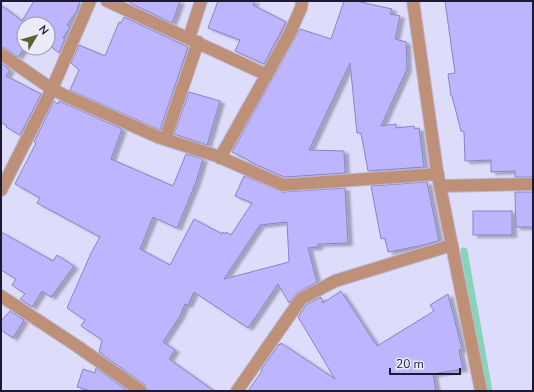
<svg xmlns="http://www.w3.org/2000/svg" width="534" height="392" viewBox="0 0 534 392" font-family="'Nunito Sans',sans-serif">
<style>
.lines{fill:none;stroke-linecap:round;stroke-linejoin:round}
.stream{stroke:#88d4b8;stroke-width:7}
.building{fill:#bdb5fe;stroke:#8b82c8;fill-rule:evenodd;filter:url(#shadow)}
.minor-casing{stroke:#bbb9d7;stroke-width:14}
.minor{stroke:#be9078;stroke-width:12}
</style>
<defs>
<filter id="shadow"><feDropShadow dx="4.5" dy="2.5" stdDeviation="1" flood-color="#0004"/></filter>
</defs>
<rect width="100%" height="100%" fill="#dedcfb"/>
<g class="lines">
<polyline class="stream" points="464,251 489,391"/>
</g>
<g class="building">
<polygon points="34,1 80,1 77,8 78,9 67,25 70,27 63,38 65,39 59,53 48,44 48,24 24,24 24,48 18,57 5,48 1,47 1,5 22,21"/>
<polygon points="130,1 180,1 172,23 130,3"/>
<polygon points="218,1 255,1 253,5 286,22 264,64 235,51 240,40 208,28"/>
<polygon points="344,1 356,1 392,9 390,14 400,16 395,39 406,42 407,69 381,126 396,124 396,128 414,126 415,129 419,128 424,167 368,171 361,133 357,133 350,63 309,150 344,151 345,173 284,177 250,162 250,161 232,152 300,29 331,39"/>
<polygon points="445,1 533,1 533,177 515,177 515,171 491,172 491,160 465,161 464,132 461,131 452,96 451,96 448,74 455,73"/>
<polygon points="124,17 188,47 160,130 70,90 79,70 71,63 79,45 105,56 119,22 121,23"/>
<polygon points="1,63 10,70 6,76 41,94 20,135 6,127 7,126 1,122"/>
<polygon points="189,92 220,101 207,145 174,134"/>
<path d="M 54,101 L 58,104 L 59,101 L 122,129 L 111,159 L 173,186 L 186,154 L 203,159 L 196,182 L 177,228 L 153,217 L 140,249 L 170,265 L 194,219 L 222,234 L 223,232 L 225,234 L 226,232 L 231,235 L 252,203 L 235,196 L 244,176 L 283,192 L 345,188 L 348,243 L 318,244 L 318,247 L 308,248 L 317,282 L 297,293 L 289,303 L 278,284 L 248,328 L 194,292 L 188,305 L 185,304 L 180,316 L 163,342 L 175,350 L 169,359 L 214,391 L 148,391 L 145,385 L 99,352 L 102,340 L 81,326 L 85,320 L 67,308 L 91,253 L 100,237 L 37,203 L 40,198 L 15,184 L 36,143 L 34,142 ZM 287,222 L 289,262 L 224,279 L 260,225 Z"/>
<polygon points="427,182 439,241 419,246 388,252 385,238 381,239 371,186"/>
<polygon points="515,192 533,192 533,227 516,227"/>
<rect x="473" y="211" width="39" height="24"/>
<polygon points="1,232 53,261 57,255 74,266 51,297 42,291 32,307 20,299 25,294 12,285 16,279 1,270"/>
<polygon points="341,291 377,346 434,311 430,305 448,294 462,349 459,350 463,369 433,374 436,391 248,391 262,371 261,370 279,344 280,345 281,343 335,379 298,317 306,305 321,297 323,303"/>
<polygon points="10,311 24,320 13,338 1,330 1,321"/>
<polygon points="96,368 128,391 91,391 77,387 83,369 95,373"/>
</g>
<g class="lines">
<defs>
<g id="minor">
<polyline points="107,1 267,75"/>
<polyline points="413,1 437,171 481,391"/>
<polyline points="189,38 201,1"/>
<polyline points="1,54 52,89 66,96 158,137 217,156 283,185 438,174"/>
<polyline points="165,139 198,42"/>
<polyline points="220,158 289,35 301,8 302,1"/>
<polyline points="440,186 533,184"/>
<polyline points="1,190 52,89 90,1"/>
<polyline points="1,296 77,346 141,391"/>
<polyline points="237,391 301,299 335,281 452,245"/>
</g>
</defs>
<use href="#minor" class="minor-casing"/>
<use href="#minor" class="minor"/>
</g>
<rect width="534" height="392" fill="none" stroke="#1d1934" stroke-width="4"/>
<g transform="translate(36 36) rotate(52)"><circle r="19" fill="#ecebfb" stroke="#9997ab"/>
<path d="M0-3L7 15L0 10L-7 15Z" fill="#5f5f2c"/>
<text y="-6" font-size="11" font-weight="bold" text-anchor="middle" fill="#1d1934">N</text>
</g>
<path d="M390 368v6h70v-6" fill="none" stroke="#1d1934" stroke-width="2"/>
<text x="396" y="368" font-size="12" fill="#1d1934" stroke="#ecebfb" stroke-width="3" paint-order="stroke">20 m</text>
</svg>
